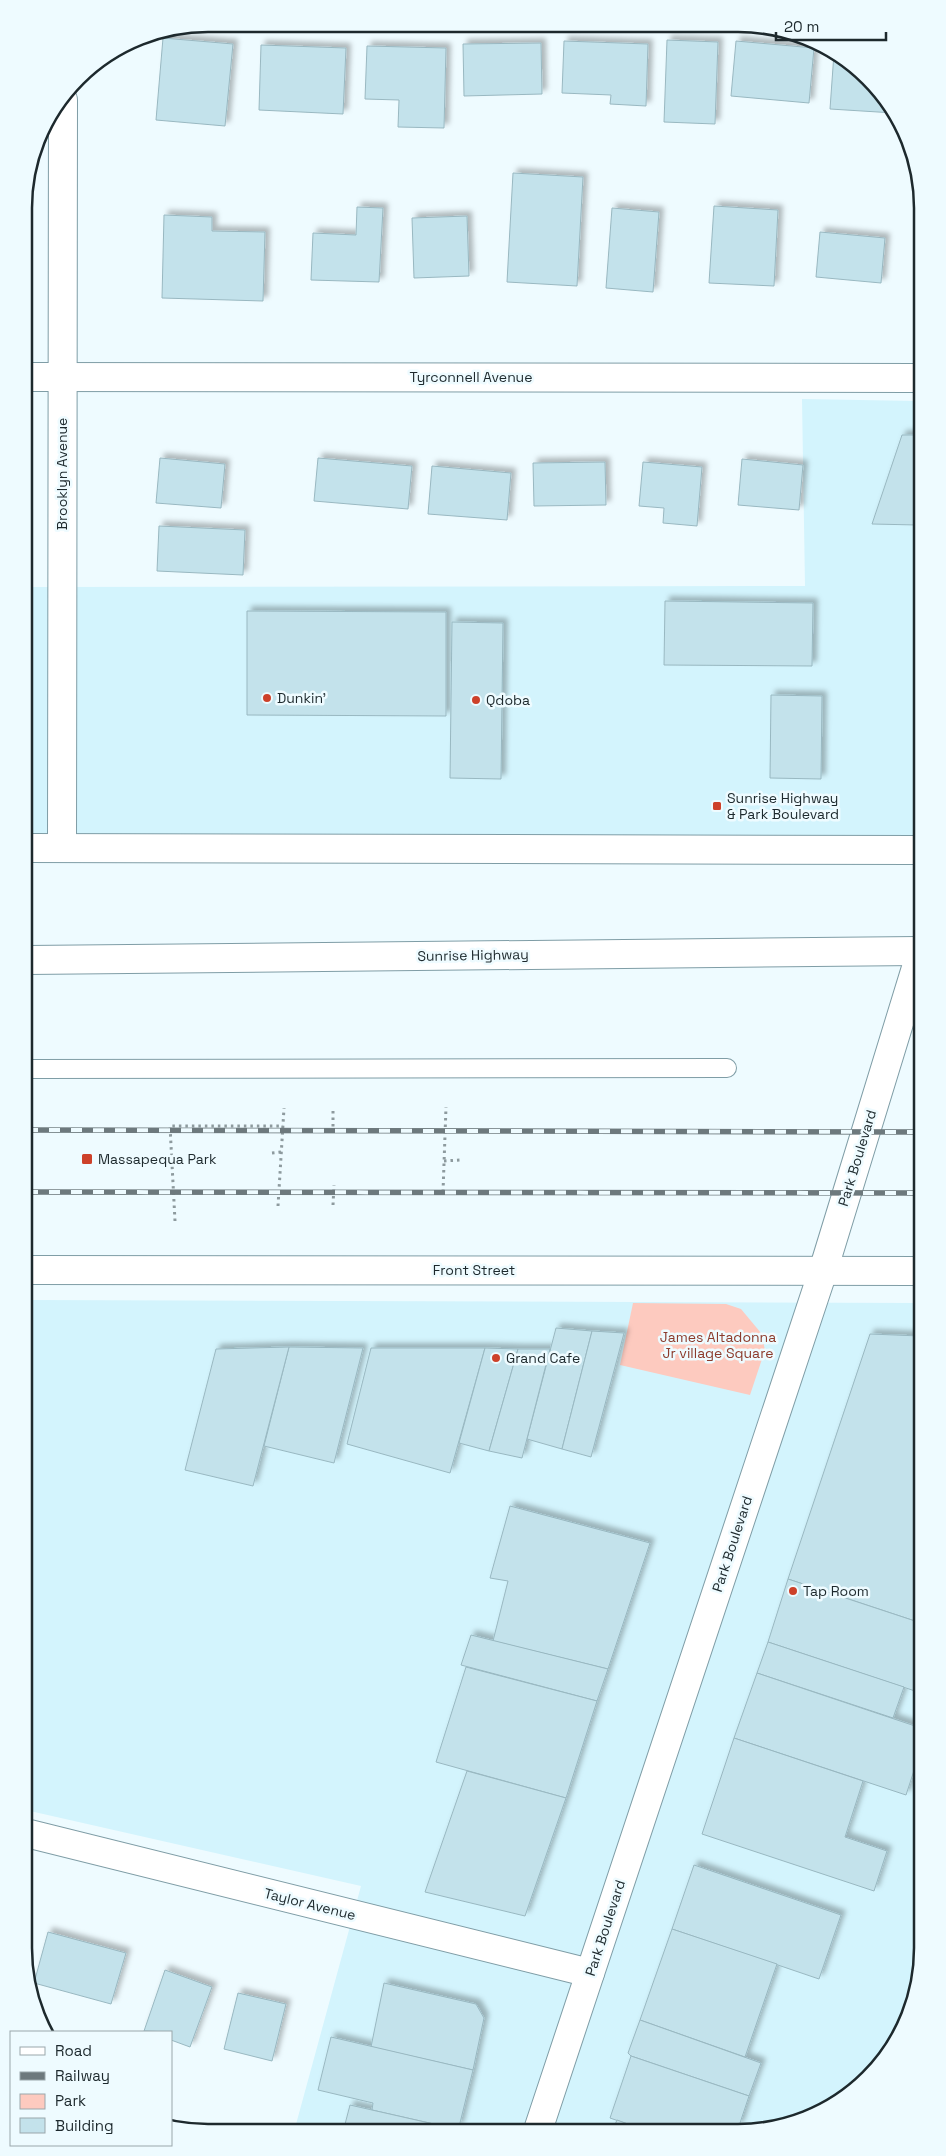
<svg xmlns="http://www.w3.org/2000/svg" width="946" height="2156" viewBox="0 0 946 2156" font-family="'Space Grotesk',sans-serif">
<style>
.built{fill:#d3f4fd}
.green{fill:#fdcabf}
.building{fill:#c3e2eb;stroke:#99b8c1;filter:url(#shadow)}
.lines{fill:none;stroke-linecap:round;stroke-linejoin:round}
.lane-casing{stroke:#7f9da6;stroke-width:20}
.street-casing{stroke:#7f9da6;stroke-width:30}
.secondary-casing{stroke:#7f9da6;stroke-width:30}
.highway-casing{stroke:#7f9da6;stroke-width:30}
.path{stroke:#8d9a9e;stroke-width:3;stroke-dasharray:2.5 4;stroke-linecap:butt}
.lane{stroke:#fff;stroke-width:18}
.street{stroke:#fff;stroke-width:28}
.secondary{stroke:#fff;stroke-width:28}
.highway{stroke:#fff;stroke-width:28}
.rail-casing{stroke:#6d797d;stroke-width:5.5}
.rail{stroke:#eefbff;stroke-width:4;stroke-dasharray:11;stroke-linecap:butt}
.poi-dot{fill:#cd412a;stroke:#eefbff;stroke-width:2}
.labels{text-anchor:middle;dominant-baseline:central;stroke-width:5;stroke-linejoin:round;paint-order:stroke}
.street-label{font-size:14px;fill:#1d292d;stroke:#eefbff}
.poi-label{font-size:14px;fill:#1d292d;stroke:#eefbff;text-anchor:start}
.park-label{font-size:14px;fill:#8c3b2c;stroke:#eefbff}
.rim{fill:none;stroke:#1d292d;stroke-width:2.5}
</style>
<defs>
<filter id="shadow"><feDropShadow dx="4.5" dy="-4.5" stdDeviation="2.5" flood-color="#0004"/></filter>
</defs>
<rect width="100%" height="100%" fill="#eefbff"/>
<g class="built">
<polygon points="802,399 917,401 918,865 26,859 25,587 805,586"/>
<polygon points="28,1300 920,1303 922,1960 908,2018 877,2069 840,2101 785,2126 295,2128 361,1886 30,1811"/>
</g>
<polygon class="green" points="633,1303 726,1304 741,1309 761,1333 765,1350 750,1395 620,1365"/>
<g class="building">
<polygon points="163,38 233,44 225,126 156,120"/>
<polygon points="667,40 718,42 715,124 664,122"/>
<polygon points="564,41 648,44 646,106 610,104 611,95 562,93"/>
<polygon points="736,41 814,48 809,103 731,96"/>
<polygon points="541,43 542,94 464,96 463,44"/>
<polygon points="261,45 346,48 343,114 259,110"/>
<polygon points="367,46 446,48 444,128 398,127 399,100 365,99"/>
<polygon points="834,53 859,70 891,106 894,113 830,109"/>
<polygon points="513,173 583,177 577,286 507,282"/>
<polygon points="714,206 778,210 774,286 709,283"/>
<polygon points="357,207 383,208 379,282 311,280 313,233 356,235"/>
<polygon points="612,208 659,212 653,292 606,288"/>
<polygon points="164,215 212,217 212,231 265,232 263,301 162,298"/>
<polygon points="467,216 469,276 414,278 412,218"/>
<polygon points="820,232 885,238 881,283 816,277"/>
<polygon points="902,435 917,435 917,525 872,524"/>
<polygon points="160,458 225,464 221,508 156,503"/>
<polygon points="318,458 412,466 408,509 314,501"/>
<polygon points="742,459 803,465 799,510 738,505"/>
<polygon points="605,462 606,505 534,506 533,463"/>
<polygon points="643,462 702,467 697,526 663,523 664,508 639,506"/>
<polygon points="432,466 511,473 507,520 428,514"/>
<polygon points="159,526 245,530 243,575 157,571"/>
<polygon points="665,601 813,603 812,666 664,665"/>
<polygon points="247,611 446,612 446,716 247,715"/>
<polygon points="452,622 503,623 501,779 450,778"/>
<polygon points="771,695 822,696 821,779 770,778"/>
<polygon points="556,1328 592,1331 562,1449 527,1439"/>
<polygon points="592,1331 624,1333 591,1457 562,1449"/>
<polygon points="870,1334 920,1336 921,1623 788,1579"/>
<polygon points="289,1347 363,1348 334,1463 264,1446"/>
<polygon points="289,1347 253,1486 185,1470 216,1349"/>
<polygon points="371,1348 485,1348 450,1473 347,1444"/>
<polygon points="485,1348 518,1349 489,1451 459,1443"/>
<polygon points="518,1349 550,1349 522,1458 489,1451"/>
<polygon points="510,1506 650,1543 608,1669 493,1641 508,1581 490,1578"/>
<polygon points="788,1579 921,1623 921,1693 768,1642"/>
<polygon points="471,1635 608,1669 597,1701 461,1665"/>
<polygon points="768,1642 904,1687 893,1718 757,1673"/>
<polygon points="466,1667 597,1701 566,1798 436,1762"/>
<polygon points="757,1673 921,1728 921,1749 906,1795 734,1738"/>
<polygon points="734,1738 863,1781 845,1837 887,1851 874,1891 702,1834"/>
<polygon points="467,1771 566,1798 525,1916 425,1892"/>
<polygon points="694,1865 841,1915 819,1979 672,1929"/>
<polygon points="672,1929 777,1964 745,2057 640,2020"/>
<polygon points="48,1932 126,1953 111,2004 34,1983"/>
<polygon points="165,1970 212,1987 190,2047 171,2040 171,2032 144,2031"/>
<polygon points="384,1983 476,2004 484,2018 473,2070 371,2047"/>
<polygon points="238,1993 286,2004 272,2061 224,2049"/>
<polygon points="640,2020 761,2063 749,2096 631,2056 628,2053"/>
<polygon points="331,2037 473,2070 459,2127 447,2127 372,2110 373,2103 318,2090"/>
<polygon points="631,2056 749,2096 739,2126 636,2127 610,2118"/>
<polygon points="350,2105 372,2110 447,2127 344,2128"/>
<polygon points="617,2120 636,2127 614,2127"/>
</g>
<g class="lines">
<defs>
<polyline id="lane" points="27,1069 727,1068"/>
<g id="street">
<polyline points="25,377 917,378"/>
<polyline points="62,848 63,100"/>
<polyline points="28,1270 920,1271"/>
<polyline points="30,1834 590,1973"/>
</g>
<polyline id="secondary" points="539,2127 823,1271 919,958"/>
<g id="highway">
<polyline points="26,848 918,850"/>
<polyline points="27,960 918,951"/>
</g>
</defs>
<use href="#lane" class="lane-casing"/>
<use href="#street" class="street-casing"/>
<use href="#secondary" class="secondary-casing"/>
<use href="#highway" class="highway-casing"/>
<g class="path">
<polyline points="333,1133 333,1108"/>
<polyline points="272,1153 281,1152"/>
<polyline points="444,1161 460,1160"/>
<polyline points="443,1192 446,1107"/>
<polyline points="333,1205 334,1185"/>
<polyline points="278,1206 284,1108"/>
<polyline points="175,1221 170,1126 283,1126"/>
</g>
<use href="#lane" class="lane"/>
<use href="#street" class="street"/>
<use href="#secondary" class="secondary"/>
<use href="#highway" class="highway"/>
<defs>
<g id="rail">
<polyline points="27,1130 919,1132"/>
<polyline points="27,1192 919,1193"/>
</g>
</defs>
<use href="#rail" class="rail-casing"/>
<use href="#rail" class="rail"/>
</g>
<g class="poi-dot">
<circle cx="267" cy="698" r="5"/>
<circle cx="476" cy="700" r="5"/>
<rect x="712" y="801" width="10" height="10" rx="2.5"/>
<rect x="81" y="1153" width="12" height="12" rx="2.5"/>
<circle cx="496" cy="1358" r="5"/>
<circle cx="793" cy="1591" r="5"/>
</g>
<g class="labels">
<g class="street-label">
<text x="471" y="377">Tyrconnell Avenue</text>
<text transform="translate(62 474) rotate(-90)">Brooklyn Avenue</text>
<text transform="translate(473 955) rotate(-1)">Sunrise Highway</text>
<text transform="translate(857 1158) rotate(-73)">Park Boulevard</text>
<text x="474" y="1270">Front Street</text>
<text transform="translate(732 1544) rotate(-72)">Park Boulevard</text>
<text transform="translate(310 1904) rotate(14)">Taylor Avenue</text>
<text transform="translate(605 1928) rotate(-72)">Park Boulevard</text>
</g>
<g class="poi-label">
<text x="277" y="698">Dunkin'</text>
<text x="486" y="700">Qdoba</text>
<text x="727" y="798">Sunrise Highway<tspan x="727" dy="16">&amp; Park Boulevard</tspan></text>
<text x="98" y="1159">Massapequa Park</text>
<text x="506" y="1358">Grand Cafe</text>
<text x="803" y="1591">Tap Room</text>
</g>
<g class="park-label">
<text x="718" y="1337">James Altadonna<tspan x="718" dy="16">Jr village Square</tspan></text>
</g>
</g>
<path d="M0 0H946V2156H0ZM208 32H738A176 176 0 0 1 914 208V1948A176 176 0 0 1 738 2124H208A176 176 0 0 1 32 1948V208A176 176 0 0 1 208 32Z" fill="#eefbff" fill-rule="evenodd"/>
<path class="rim" d="M208 32H738A176 176 0 0 1 914 208V1948A176 176 0 0 1 738 2124H208A176 176 0 0 1 32 1948V208A176 176 0 0 1 208 32Z"/>
<rect x="10" y="2031" width="162" height="115" fill="#eefbff" stroke="#9aa7ab"/>
<rect x="20" y="2047" width="25" height="8" fill="#ffffff" stroke="#9aa7ab"/>
<text x="55" y="2056" font-size="15" fill="#1d292d">Road</text>
<rect x="20" y="2072" width="25" height="8" fill="#6d797d" stroke="#9aa7ab"/>
<text x="55" y="2081" font-size="15" fill="#1d292d">Railway</text>
<rect x="20" y="2094" width="25" height="15" fill="#fdcabf" stroke="#9aa7ab"/>
<text x="55" y="2106" font-size="15" fill="#1d292d">Park</text>
<rect x="20" y="2118" width="25" height="15" fill="#c3e2eb" stroke="#9aa7ab"/>
<text x="55" y="2131" font-size="15" fill="#1d292d">Building</text>
<path d="M776 32v8h110v-8" fill="none" stroke="#1d292d" stroke-width="2.5"/>
<text x="784" y="32" font-size="15" fill="#1d292d" stroke="#eefbff" stroke-width="4" paint-order="stroke">20 m</text>
</svg>
